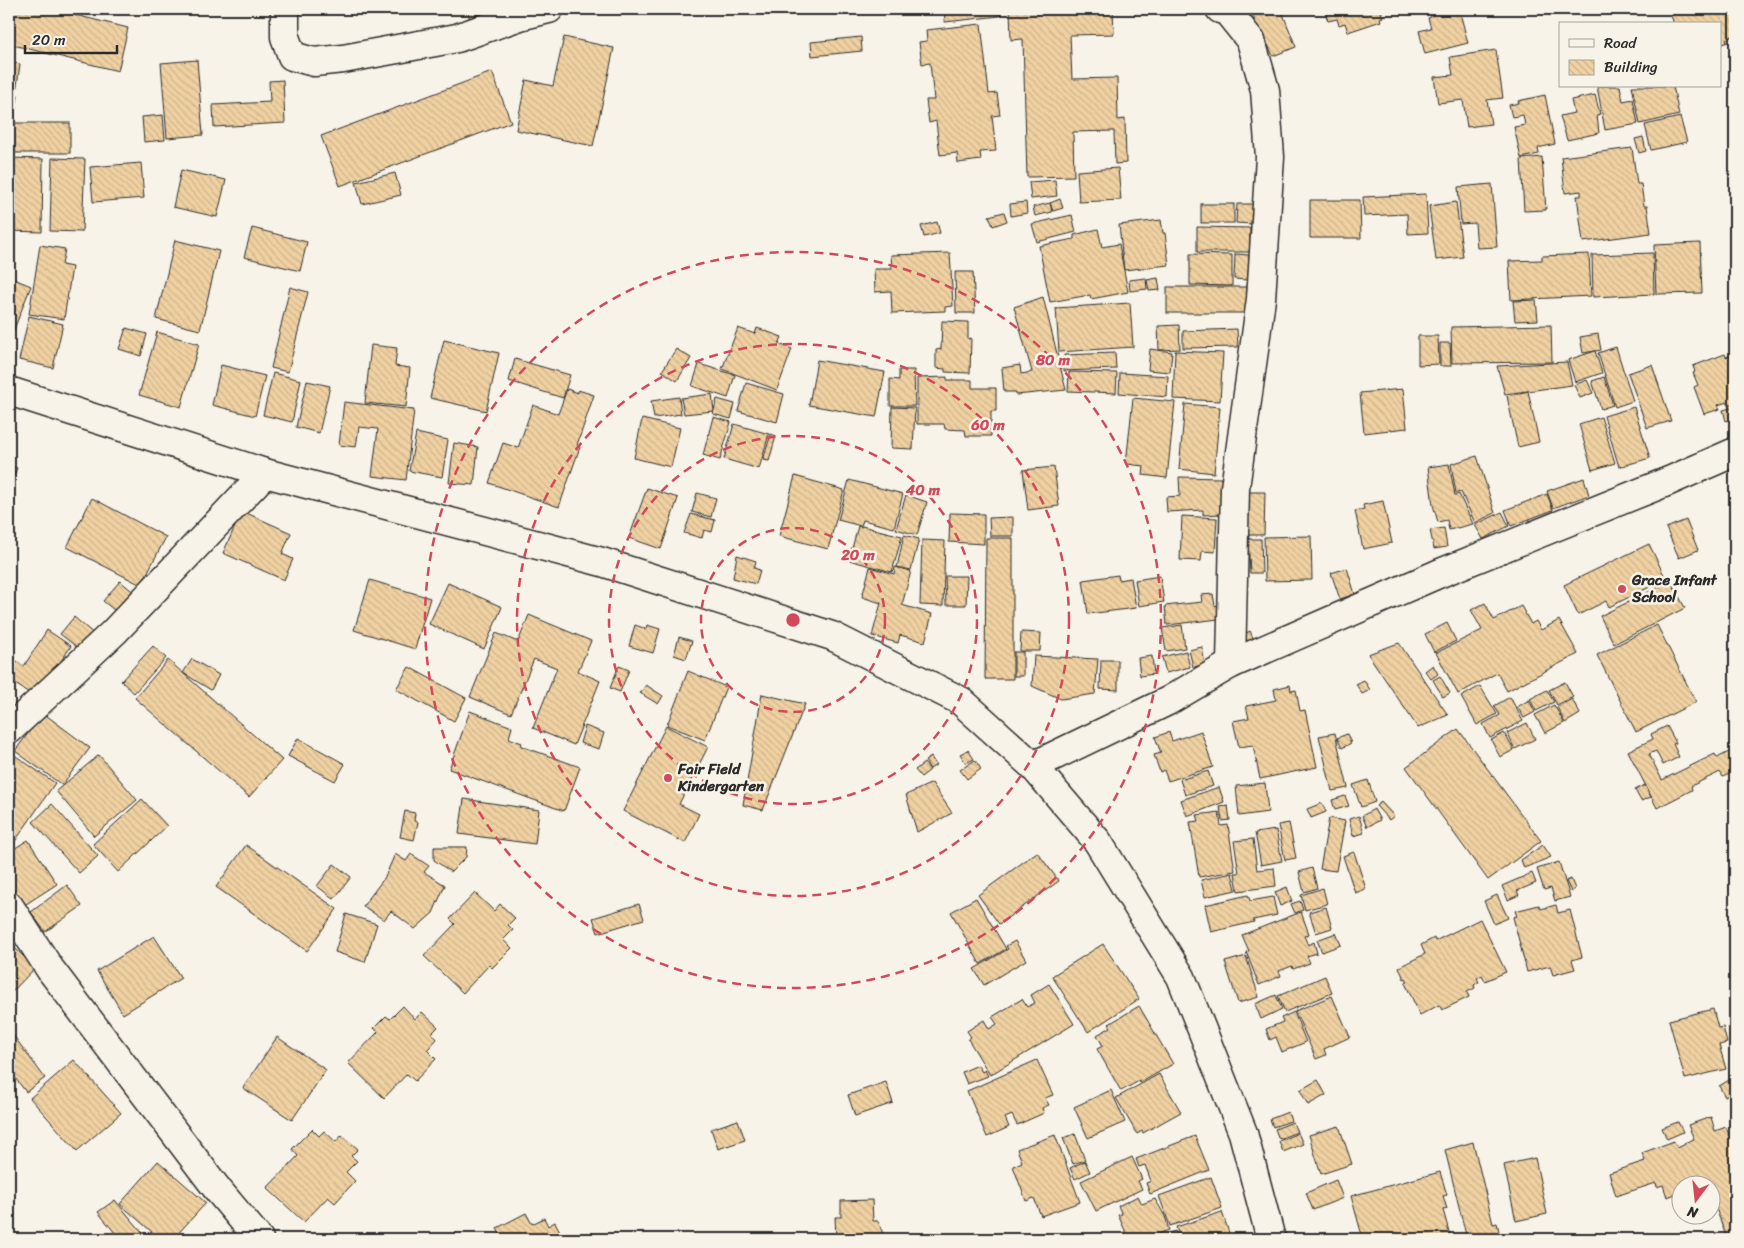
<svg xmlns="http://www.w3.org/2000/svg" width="1744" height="1248" viewBox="0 0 1744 1248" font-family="Sriracha,sans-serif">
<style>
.building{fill:url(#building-back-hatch);stroke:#2b2b2b}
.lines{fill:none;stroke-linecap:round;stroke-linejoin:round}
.minor-casing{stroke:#2b2b2b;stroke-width:31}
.minor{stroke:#f7f3e8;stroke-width:28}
.ring{fill:none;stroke:#d1495b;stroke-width:2.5;stroke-dasharray:9 6}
.poi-dot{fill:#d1495b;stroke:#f7f3e8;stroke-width:2}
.labels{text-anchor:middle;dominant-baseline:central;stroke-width:5;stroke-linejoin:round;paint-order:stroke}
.poi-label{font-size:15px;font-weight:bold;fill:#2b2b2b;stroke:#f7f3e8;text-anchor:start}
.centre{fill:#d1495b;stroke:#f7f3e8;stroke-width:2.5}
.ring-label{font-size:15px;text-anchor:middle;font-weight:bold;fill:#d1495b;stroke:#f7f3e8;stroke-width:5;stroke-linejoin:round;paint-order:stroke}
</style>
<defs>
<pattern id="building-back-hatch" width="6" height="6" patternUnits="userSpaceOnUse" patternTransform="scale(1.25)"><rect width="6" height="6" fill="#f0d1a2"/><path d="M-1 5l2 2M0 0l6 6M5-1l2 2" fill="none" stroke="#ceb48c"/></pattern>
</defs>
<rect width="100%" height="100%" fill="#f7f3e8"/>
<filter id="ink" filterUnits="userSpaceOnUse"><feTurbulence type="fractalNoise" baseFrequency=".02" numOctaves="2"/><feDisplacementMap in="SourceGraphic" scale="10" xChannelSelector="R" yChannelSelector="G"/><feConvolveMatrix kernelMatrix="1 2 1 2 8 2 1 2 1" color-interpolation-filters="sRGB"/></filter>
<g filter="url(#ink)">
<g class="building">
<polygon points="9,9 51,9 128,28 118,71 9,44"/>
<polygon points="467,9 515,9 472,27"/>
<polygon points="944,9 999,9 1000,16 945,22"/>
<polygon points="1010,9 1113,9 1114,34 1070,35 1072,79 1117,78 1118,120 1125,119 1126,163 1115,164 1114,131 1073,132 1074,176 1027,177 1023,39 1011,40"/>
<polygon points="1250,9 1281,9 1296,47 1273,56 1268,45 1265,46"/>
<polygon points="1324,9 1383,9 1384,11 1381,12 1383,17 1380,18 1381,21 1348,32 1345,23 1339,25 1337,19 1328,21"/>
<polygon points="1439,9 1459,9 1468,43 1425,54 1419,31 1431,28 1428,18 1431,17 1430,11"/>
<polygon points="1672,9 1735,9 1735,35 1726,39 1728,42 1720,45 1720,24 1674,24 1669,10"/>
<polygon points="981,24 989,94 997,93 1000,115 992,116 996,151 980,152 981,160 958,163 957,153 940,155 936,121 929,123 926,100 934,100 930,63 922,64 919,42 927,41 926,30"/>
<polygon points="564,37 614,48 593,146 516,130 526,80 553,86"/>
<polygon points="861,37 862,51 812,56 811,42"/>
<polygon points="1496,50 1503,98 1487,100 1491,124 1467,127 1463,100 1438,103 1434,77 1453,75 1450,57"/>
<polygon points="197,60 203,135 167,138 161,63"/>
<polygon points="9,62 20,64 16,93 9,92"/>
<polygon points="492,72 511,122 340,186 321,136"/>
<polygon points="283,80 285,123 214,127 213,105 270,102 269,81"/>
<polygon points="1597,86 1620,86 1623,101 1633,99 1638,124 1605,130"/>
<polygon points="1632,86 1673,86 1679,115 1640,124"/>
<polygon points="9,94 18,96 15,112 9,111"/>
<polygon points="1545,95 1555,144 1538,148 1539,154 1521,158 1514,127 1525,125 1523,115 1512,117 1509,105 1519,103 1518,101"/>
<polygon points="1595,95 1600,114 1597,115 1599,133 1567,140 1560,116 1574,113 1571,100"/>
<polygon points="163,115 165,140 144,142 142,117"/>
<polygon points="1680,117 1687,142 1651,150 1645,125"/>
<rect x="12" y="123" width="58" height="30"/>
<polygon points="1643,137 1646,151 1639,153 1635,139"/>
<polygon points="1632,148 1637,184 1641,184 1644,206 1647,206 1651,233 1583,242 1577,196 1581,196 1581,191 1565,193 1561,157"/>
<polygon points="1542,157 1546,210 1524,211 1521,159"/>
<polygon points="12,158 43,159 42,232 9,231 9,173 12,173"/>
<polygon points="52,158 85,159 82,232 50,231"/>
<polygon points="141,163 144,198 93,202 90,167"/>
<polygon points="1118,168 1121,200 1079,202 1077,171"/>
<polygon points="181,170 226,180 217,217 173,207"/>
<polygon points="395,173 401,195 362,204 356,182"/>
<polygon points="1055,180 1057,196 1031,199 1029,182"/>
<polygon points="1492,184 1497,247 1477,248 1475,223 1461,224 1458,187"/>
<polygon points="1426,194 1428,233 1408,234 1407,214 1364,216 1363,197"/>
<polygon points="1060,199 1063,208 1053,211 1050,203"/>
<polygon points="1310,200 1360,200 1361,238 1310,238"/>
<polygon points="1026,202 1027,213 1011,216 1010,204"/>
<polygon points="1456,202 1463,257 1436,260 1429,206"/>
<polygon points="1050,203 1052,212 1035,216 1033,207"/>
<rect x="1201" y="204" width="33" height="19"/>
<polygon points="1237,204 1253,204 1252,224 1236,223"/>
<polygon points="1004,212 1007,221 993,226 989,216"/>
<polygon points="1072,215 1076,232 1037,242 1032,224"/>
<polygon points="1161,220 1163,233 1165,233 1169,265 1124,270 1119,225"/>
<polygon points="937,222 940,233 924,237 921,226"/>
<polygon points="1197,227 1250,228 1250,252 1197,252"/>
<polygon points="252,228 307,242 300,271 244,257"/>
<polygon points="1098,229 1102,247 1119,244 1128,292 1091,299 1090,295 1050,302 1039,246 1074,239 1074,235"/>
<polygon points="175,240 219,251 200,330 156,319"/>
<polygon points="1700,243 1702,293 1656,294 1654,245"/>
<polygon points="40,245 65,249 62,265 72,267 64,319 29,314"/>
<polygon points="950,253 953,306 945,307 945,311 892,313 891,291 875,292 874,269 892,269 891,255"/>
<polygon points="1653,253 1654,294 1593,297 1592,255"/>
<polygon points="1190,254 1232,255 1232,286 1190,285"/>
<polygon points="1235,254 1249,255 1248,280 1234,279"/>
<polygon points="1589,254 1591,296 1511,300 1509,261 1542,260 1542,256"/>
<polygon points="955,272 973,272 975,313 956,313"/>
<polygon points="9,277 31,286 9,342"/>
<polygon points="1146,278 1147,289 1130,291 1129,280"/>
<polygon points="1158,278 1160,290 1149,291 1147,280"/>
<polygon points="290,287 308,292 288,372 271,368"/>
<rect x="1167" y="287" width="80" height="26"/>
<polygon points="1043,297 1066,390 1016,395 1016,392 1004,392 1002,368 1020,365 1021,374 1032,372 1014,307"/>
<polygon points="1536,300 1538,320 1515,321 1513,301"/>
<polygon points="1130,303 1133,347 1059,352 1056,308"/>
<polygon points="29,316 63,324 53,368 19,360"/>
<polygon points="942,321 968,322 968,339 971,338 970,373 945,372 945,369 936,368 936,350 941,349"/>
<polygon points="1179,325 1180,349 1159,350 1158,326"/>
<polygon points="1551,325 1552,362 1452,363 1451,327"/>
<polygon points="126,328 147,334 141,356 119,349"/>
<polygon points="738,328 755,334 757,328 782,337 779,344 792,349 777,390 722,369"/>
<polygon points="1237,329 1238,347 1183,348 1183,331"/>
<polygon points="157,332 199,344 181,407 139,395"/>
<polygon points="1598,334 1601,350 1583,353 1580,337"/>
<polygon points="1418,336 1438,336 1439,364 1418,365"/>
<polygon points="444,340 499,353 486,411 430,398"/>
<polygon points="1440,343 1450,343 1451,366 1440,366"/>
<polygon points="371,345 397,348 395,366 410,368 406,407 365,403"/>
<polygon points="1616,347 1633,401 1615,407 1598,353"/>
<polygon points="676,349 691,358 677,381 662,371"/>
<polygon points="1150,349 1172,352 1170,372 1148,370"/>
<polygon points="1175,351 1223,353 1220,401 1173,399"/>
<polygon points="1595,351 1602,373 1575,382 1568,360"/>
<polygon points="1115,353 1116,369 1064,371 1064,355"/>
<polygon points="1725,354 1726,357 1735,354 1735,403 1728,406 1727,402 1718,405 1720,409 1704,414 1694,387 1698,385 1693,373 1695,372 1693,366"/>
<polygon points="515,359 570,375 563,398 509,381"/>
<polygon points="817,360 885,372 876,417 809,405"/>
<polygon points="1567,362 1572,385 1505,394 1497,366"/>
<polygon points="699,364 735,375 728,398 692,386"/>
<polygon points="221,365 265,376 255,416 212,405"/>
<polygon points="1652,365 1671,421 1647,428 1628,373"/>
<polygon points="899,370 914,370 915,406 890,406 890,379 899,380"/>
<polygon points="1069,372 1117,373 1116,393 1068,391"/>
<polygon points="273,373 301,380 292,422 263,415"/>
<polygon points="1120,373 1168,376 1167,397 1119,393"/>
<polygon points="947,377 947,380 972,380 972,388 996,388 996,411 991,411 991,436 966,436 965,430 945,429 944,424 917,424 917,378"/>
<polygon points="1604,377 1613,405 1601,409 1592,381"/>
<polygon points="1587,380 1593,393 1580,398 1574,385"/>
<polygon points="307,381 330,386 319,433 296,427"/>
<polygon points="746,383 784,394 777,422 738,411"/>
<polygon points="567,389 578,393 578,390 594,395 577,445 580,447 559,507 489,483 503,443 518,448 533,405 558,414"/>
<polygon points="1403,389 1407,428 1364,433 1360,393"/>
<polygon points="1528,391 1539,442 1518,447 1507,396"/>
<polygon points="712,394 714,411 684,414 681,398"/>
<polygon points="679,397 681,414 654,418 651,401"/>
<polygon points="1133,398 1175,402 1167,478 1143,475 1144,466 1126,464"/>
<polygon points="717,399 735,404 731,419 713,414"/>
<polygon points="344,402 414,410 406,480 372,476 378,429 359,427 356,447 339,445"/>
<polygon points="1185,404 1220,407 1214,473 1179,469"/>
<polygon points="892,407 915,408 913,449 891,448"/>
<polygon points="1634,407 1650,458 1619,467 1604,416"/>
<polygon points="1735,407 1735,418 1726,421 1723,410"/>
<polygon points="713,417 731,422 720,460 703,455"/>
<polygon points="1601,417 1615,463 1592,470 1579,424"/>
<polygon points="642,419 680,428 671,467 634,458"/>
<polygon points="734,424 769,434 759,469 724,459"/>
<polygon points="416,433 448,440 442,477 409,471"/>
<polygon points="771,434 776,436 769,461 763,460"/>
<polygon points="454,443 478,447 474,485 449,483"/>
<polygon points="1477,456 1495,513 1475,523 1461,492 1456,493 1451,464"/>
<polygon points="1449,464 1455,495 1459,494 1473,524 1449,530 1447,520 1438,522 1433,505 1428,467"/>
<polygon points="9,465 17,468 9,488"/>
<polygon points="1054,467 1059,506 1028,510 1023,470"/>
<polygon points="795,476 844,490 828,549 779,536"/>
<polygon points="1179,477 1221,478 1226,495 1222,514 1203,515 1203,510 1167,512 1166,497 1180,496"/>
<polygon points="1584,478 1589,495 1553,508 1547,491"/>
<polygon points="849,480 903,494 894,528 863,520 861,526 838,520"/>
<polygon points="647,488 678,498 661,549 629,538"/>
<polygon points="1247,492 1265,492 1264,535 1246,535"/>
<polygon points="697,493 716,498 711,517 692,512"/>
<polygon points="1547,494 1553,510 1511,526 1505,510"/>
<polygon points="906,495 927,502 917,535 896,529"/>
<polygon points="92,498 166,537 141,585 67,547"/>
<polygon points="1383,501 1392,543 1363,549 1355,511 1364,509 1363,505"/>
<polygon points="242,511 291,533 282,554 293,559 284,580 223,553"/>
<polygon points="1502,512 1509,526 1483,539 1475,525"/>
<polygon points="950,513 984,514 984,544 949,542"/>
<polygon points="691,514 715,520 712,532 704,530 702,538 684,533"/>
<polygon points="1182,516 1217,518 1215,552 1202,551 1201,561 1180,560"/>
<polygon points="1013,517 1013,536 990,536 989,518"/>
<polygon points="1686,520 1698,550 1679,558 1666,528"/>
<polygon points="858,526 862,527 862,526 902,536 892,572 849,560"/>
<polygon points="1444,528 1447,547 1434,549 1430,530"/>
<polygon points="904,535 919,539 911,570 897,567"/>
<polygon points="1311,536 1312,580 1265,581 1264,537"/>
<polygon points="986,538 1013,538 1013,679 985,679"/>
<polygon points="1248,539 1261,539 1262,573 1250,573"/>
<polygon points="922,540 945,541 943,606 920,605"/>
<polygon points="1649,544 1666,579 1609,607 1606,601 1578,615 1564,585"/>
<polygon points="737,555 756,561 754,568 760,570 756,584 733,578"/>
<polygon points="870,567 894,574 895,567 911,571 902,605 932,614 925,642 900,635 898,643 872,636 881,603 862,597"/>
<polygon points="1347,568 1355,594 1340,599 1331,573"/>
<polygon points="1118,575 1119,580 1131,578 1136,608 1088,614 1083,580"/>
<polygon points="945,576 967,576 966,605 946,605"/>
<polygon points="1160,576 1164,602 1139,606 1135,580"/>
<polygon points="370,580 430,598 415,649 354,630"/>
<polygon points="120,581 142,599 125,619 103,601"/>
<polygon points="1671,581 1685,608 1614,644 1600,616"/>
<polygon points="448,583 502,607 484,649 429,624"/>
<polygon points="1213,594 1215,606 1218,605 1219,619 1167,625 1165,606 1202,602 1201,595"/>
<polygon points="1485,603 1494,620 1521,606 1531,624 1536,621 1541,630 1559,620 1578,654 1507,691 1497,673 1458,694 1436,653 1482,630 1471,610"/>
<polygon points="529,615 591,641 578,671 600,681 574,745 533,728 557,668 534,659 511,714 470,697 496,633 518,642"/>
<polygon points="74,617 95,635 82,651 60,634"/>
<polygon points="1447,623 1456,641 1434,652 1425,634"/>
<polygon points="635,625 646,629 647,625 660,629 653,653 629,646"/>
<polygon points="1182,625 1185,648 1166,651 1162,628"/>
<polygon points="1657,625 1696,702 1636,732 1597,655"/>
<polygon points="47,630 71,646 37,698 9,680 9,656 24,666"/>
<polygon points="1250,631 1255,642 1242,648 1237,638"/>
<polygon points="1021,632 1041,633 1040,651 1020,651"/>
<polygon points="679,637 692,641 686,659 674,655"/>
<polygon points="1399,643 1448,715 1418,728 1368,654"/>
<polygon points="153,646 166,658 134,693 121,681"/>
<polygon points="1202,647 1205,665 1193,667 1189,650"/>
<polygon points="1186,651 1190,667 1166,673 1162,657"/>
<rect x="1014" y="652" width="9" height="24"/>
<polygon points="1034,656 1098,659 1095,694 1061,699 1032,686"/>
<polygon points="1152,656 1154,674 1140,676 1138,658"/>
<polygon points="192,659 219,675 211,690 183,673"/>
<polygon points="168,660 282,760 249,797 135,698"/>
<polygon points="1101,660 1118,660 1118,690 1100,689"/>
<polygon points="1433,665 1438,674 1431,679 1425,671"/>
<polygon points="619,666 629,670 620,692 610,688"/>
<polygon points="409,667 466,698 454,721 396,689"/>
<polygon points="688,671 726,687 705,740 667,725"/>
<polygon points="1440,676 1450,693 1443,697 1433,680"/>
<polygon points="1364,680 1370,690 1362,694 1356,684"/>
<polygon points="1565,682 1573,697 1557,705 1549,690"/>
<polygon points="646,685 663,696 658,704 640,693"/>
<polygon points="1290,685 1291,691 1296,690 1300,711 1305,710 1317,767 1260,779 1253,745 1239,747 1233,721 1249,718 1246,706 1276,700 1274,689"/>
<polygon points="1480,686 1497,714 1477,725 1461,697"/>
<polygon points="1547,690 1554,702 1536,711 1530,699"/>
<polygon points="762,694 805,704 763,810 743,805"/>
<polygon points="1510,697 1523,721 1490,738 1483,724 1500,715 1494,706"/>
<polygon points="1572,699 1580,714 1565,723 1557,707"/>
<polygon points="1529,700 1535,712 1524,718 1517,707"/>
<polygon points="1554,705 1564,723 1545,733 1535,715"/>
<polygon points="470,711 512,727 509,738 522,743 521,746 580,767 564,811 449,769"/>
<polygon points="43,713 90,748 62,785 15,751"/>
<polygon points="1527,723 1535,739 1515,749 1507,733"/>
<polygon points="585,726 604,733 599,749 580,743"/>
<polygon points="666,726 708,747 679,804 699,814 685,843 623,811"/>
<polygon points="1667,726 1676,743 1673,744 1679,757 1663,765 1656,751 1649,754 1662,780 1715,754 1717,758 1735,749 1735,771 1723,777 1720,772 1691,786 1692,790 1657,808 1628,751 1653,739 1651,734"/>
<polygon points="1458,729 1541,841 1488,880 1406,767"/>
<polygon points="1201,731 1213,767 1168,781 1164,770 1160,772 1154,755 1161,753 1155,737 1169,732 1172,741"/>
<polygon points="1335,733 1348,788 1332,791 1319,736"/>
<polygon points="1504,733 1514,750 1500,757 1491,740"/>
<polygon points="1347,734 1351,743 1342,748 1337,738"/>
<polygon points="298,738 345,764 335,781 288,756"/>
<polygon points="968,750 974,759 966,763 960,754"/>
<polygon points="13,754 55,783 9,850 9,759"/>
<polygon points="99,755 137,800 94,836 56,791"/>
<polygon points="931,757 936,765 930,769 925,761"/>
<polygon points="975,760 981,769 967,779 960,770"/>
<polygon points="924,763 930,770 921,777 915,770"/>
<polygon points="1208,771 1213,786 1185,795 1180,780"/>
<polygon points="1368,780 1375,802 1361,807 1353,785"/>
<polygon points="932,783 952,813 917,832 906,795"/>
<polygon points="1265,783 1268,812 1239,816 1236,786"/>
<polygon points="1645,785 1651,797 1641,801 1635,790"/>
<polygon points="1219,787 1224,802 1187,816 1181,800"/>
<polygon points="1345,796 1349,806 1335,810 1332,800"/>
<polygon points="142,799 167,826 118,872 93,844"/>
<polygon points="464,799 539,810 535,844 459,834"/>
<polygon points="1381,802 1394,816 1389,820 1376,806"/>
<polygon points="1322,803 1326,812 1311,818 1307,809"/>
<polygon points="52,804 98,856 79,873 33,822"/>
<polygon points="1228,806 1230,820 1222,821 1220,807"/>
<polygon points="1374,809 1380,820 1367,827 1362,816"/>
<polygon points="405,811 415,813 414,821 418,822 414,840 400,837"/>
<polygon points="1219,812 1221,826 1228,825 1235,871 1199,877 1190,822 1199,821 1197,815"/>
<polygon points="1359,816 1364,833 1353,836 1349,819"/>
<polygon points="1329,818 1345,821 1336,871 1320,869"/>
<polygon points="1289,823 1296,858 1285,860 1278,825"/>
<polygon points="1276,830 1282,861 1261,865 1255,833"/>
<polygon points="1253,839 1257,870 1274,868 1276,886 1238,891 1235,873 1239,873 1234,841"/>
<polygon points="28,840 57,884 23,906 9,883 9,852"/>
<polygon points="246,845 337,909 307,951 216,887"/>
<polygon points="1543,845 1551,857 1524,868 1521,860"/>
<polygon points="434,847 467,847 466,857 451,872 434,860"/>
<polygon points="1037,852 1059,881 999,924 978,895"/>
<polygon points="1354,852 1366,889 1355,893 1343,856"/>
<polygon points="395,854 406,861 411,854 429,866 424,872 445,885 433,913 415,929 391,911 384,920 363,906 385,877"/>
<polygon points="1559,862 1570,897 1555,901 1551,888 1544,890 1537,869"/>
<polygon points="334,864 351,877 334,899 317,886"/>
<polygon points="1312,868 1317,888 1304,892 1299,872"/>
<polygon points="1232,873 1236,890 1205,897 1201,880"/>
<polygon points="1532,873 1536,883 1517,891 1519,895 1508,900 1502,886"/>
<polygon points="1571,879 1575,889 1571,892 1566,881"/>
<polygon points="67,885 82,906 45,932 31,912"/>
<polygon points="1287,887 1292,901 1280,906 1275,892"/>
<polygon points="1323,888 1327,904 1305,910 1301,895"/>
<polygon points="475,893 494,911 500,904 515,918 508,925 513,930 503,940 512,948 492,968 489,965 463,993 424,956 455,924 450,919"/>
<polygon points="1248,895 1250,901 1273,897 1277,915 1253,920 1254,922 1211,932 1205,905"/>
<polygon points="1497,895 1508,918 1494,924 1484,901"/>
<polygon points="976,898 1006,949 980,964 951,912"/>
<polygon points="1300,901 1303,910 1295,913 1291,904"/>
<polygon points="639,904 644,919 598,933 593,918"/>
<polygon points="1539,905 1541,909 1556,905 1558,913 1570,910 1582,957 1572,960 1575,969 1553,975 1550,966 1527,972 1513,917 1517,916 1515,911"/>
<polygon points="1326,907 1332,928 1316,933 1309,912"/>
<polygon points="1301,912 1309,934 1304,936 1308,945 1314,942 1317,953 1307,956 1310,963 1293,969 1292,966 1279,971 1281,976 1259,985 1246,952 1249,951 1242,935"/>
<polygon points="346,914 377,924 365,962 335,952"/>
<polygon points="1480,919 1506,972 1485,981 1482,975 1477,978 1479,982 1474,985 1475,988 1467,992 1469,997 1442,1010 1439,1005 1420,1015 1405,983 1408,982 1406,978 1404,979 1399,967 1425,954 1421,945 1434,938 1435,941"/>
<polygon points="1336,933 1341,945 1322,952 1317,940"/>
<polygon points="154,936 181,978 123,1014 97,971"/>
<polygon points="1015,941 1026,960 984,985 974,969 1008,949 1006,946"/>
<polygon points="9,942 35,968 9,995"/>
<polygon points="1103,944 1139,999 1088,1032 1052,976"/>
<polygon points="1246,956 1259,997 1238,1003 1225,962"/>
<polygon points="1325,976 1332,993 1285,1012 1278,996"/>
<polygon points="1049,984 1074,1024 990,1075 968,1039 971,1037 967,1031 984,1020 989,1029 997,1024 992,1017 1022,999 1027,1007 1035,1003 1031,995"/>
<polygon points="1276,995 1282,1009 1261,1019 1255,1004"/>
<polygon points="1332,996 1350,1037 1324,1049 1326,1055 1316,1059 1295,1011"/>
<polygon points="403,1006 415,1019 422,1012 438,1027 432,1033 437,1039 427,1050 436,1059 415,1081 407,1074 384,1098 348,1063 378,1032 374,1028 386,1016 390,1019"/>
<polygon points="1139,1006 1173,1064 1140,1083 1139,1081 1121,1091 1097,1049 1103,1046 1097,1035 1111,1027 1109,1024"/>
<polygon points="1713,1009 1718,1028 1723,1027 1727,1043 1719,1045 1726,1069 1685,1079 1669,1020"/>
<polygon points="1294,1012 1306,1042 1282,1052 1276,1037 1270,1040 1266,1029 1283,1022 1281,1018"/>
<polygon points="10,1031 45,1078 26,1092 9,1070"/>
<polygon points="277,1037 326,1070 292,1120 243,1088"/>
<polygon points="74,1060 121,1113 77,1151 30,1098"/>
<polygon points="1037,1060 1053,1095 1045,1098 1049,1105 1042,1108 1044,1113 1017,1125 1012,1115 1005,1118 1009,1127 987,1137 967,1091"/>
<polygon points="978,1065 982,1072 985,1070 988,1076 967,1084 962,1072"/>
<polygon points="1159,1074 1181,1112 1143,1133 1142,1131 1137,1134 1116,1098"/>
<polygon points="1731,1079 1735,1087 1735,1091 1725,1097 1719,1086"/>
<polygon points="1318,1080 1326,1095 1308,1105 1300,1090"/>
<polygon points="886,1082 893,1103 855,1116 848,1095"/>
<polygon points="1111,1090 1125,1122 1088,1138 1074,1107"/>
<polygon points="1288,1112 1291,1121 1273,1127 1270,1119"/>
<polygon points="1711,1117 1715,1131 1726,1127 1734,1148 1735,1148 1735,1239 1727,1239 1713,1200 1712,1200 1712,1186 1682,1186 1682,1192 1667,1197 1663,1185 1657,1187 1656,1183 1616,1196 1609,1173 1645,1161 1642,1153 1674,1141 1677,1148 1684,1145 1684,1143 1694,1139 1688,1125"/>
<polygon points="738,1120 745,1140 718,1149 711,1129"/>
<polygon points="1293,1122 1297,1132 1279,1139 1275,1129"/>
<polygon points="1678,1122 1683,1132 1667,1139 1662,1128"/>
<polygon points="1339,1126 1352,1164 1321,1174 1309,1135"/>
<polygon points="312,1129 319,1136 324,1131 336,1142 342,1135 358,1149 351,1156 357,1161 346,1172 355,1181 335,1203 328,1197 304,1222 267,1188 298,1156 292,1149"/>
<polygon points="1298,1133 1303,1144 1283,1152 1279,1141"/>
<polygon points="1075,1134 1085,1160 1073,1164 1063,1138"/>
<polygon points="1055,1135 1080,1202 1041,1216 1034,1198 1026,1201 1013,1166 1022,1162 1017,1149"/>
<polygon points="1195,1136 1209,1170 1150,1194 1146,1183 1151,1181 1145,1165 1139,1167 1136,1159"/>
<polygon points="1473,1142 1493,1224 1497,1223 1501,1239 1467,1239 1445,1150"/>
<polygon points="1132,1157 1142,1179 1138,1181 1142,1189 1096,1211 1081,1181"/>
<polygon points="1535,1158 1547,1214 1516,1221 1504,1165"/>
<polygon points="158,1161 206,1203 173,1239 160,1239 120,1204"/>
<polygon points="1085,1161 1090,1172 1075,1179 1070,1168"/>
<polygon points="1440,1172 1447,1195 1443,1196 1447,1209 1443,1210 1451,1239 1363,1239 1351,1196"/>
<polygon points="1211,1177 1222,1208 1170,1226 1159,1196"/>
<polygon points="1336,1180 1343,1198 1313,1210 1306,1193"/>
<polygon points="1138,1196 1142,1204 1155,1199 1165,1216 1169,1230 1145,1239 1129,1239 1118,1215 1122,1214 1118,1206"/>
<polygon points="115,1200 148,1239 120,1239 98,1212"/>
<polygon points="872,1200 873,1221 878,1221 883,1234 882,1239 836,1239 835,1217 841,1217 841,1201"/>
<polygon points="1222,1212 1231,1239 1180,1239 1176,1227"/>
<polygon points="526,1213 532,1224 544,1218 548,1226 555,1222 564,1239 492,1239 500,1235 497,1228"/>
<polygon points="1175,1231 1178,1239 1156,1239 1156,1237"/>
<polygon points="1117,1235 1118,1239 1106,1239"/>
</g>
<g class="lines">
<defs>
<g id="minor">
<polyline points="285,9 285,37 292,56 314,62 343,59 457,38 520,16 549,9"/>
<polyline points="1220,9 1227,11 1251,41 1265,90 1270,157 1261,299 1235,488 1231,664"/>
<polyline points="9,391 265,473 602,562 832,636 961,701 1033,766 1098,842 1181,977 1243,1133 1271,1239"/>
<polyline points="9,730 114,632 265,473"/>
<polyline points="1033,766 1168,701 1231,664 1438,574 1669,481 1735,452"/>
<polyline points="9,906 50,969 218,1190 259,1239"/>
</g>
</defs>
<use href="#minor" class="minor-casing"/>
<use href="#minor" class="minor"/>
</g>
</g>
<g class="ring">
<circle cx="793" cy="620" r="92"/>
<circle cx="793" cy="620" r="184"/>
<circle cx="793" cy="620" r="276"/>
<circle cx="793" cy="620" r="368"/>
</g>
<g class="poi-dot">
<circle cx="1622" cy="589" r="5"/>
<circle cx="668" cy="778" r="5"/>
</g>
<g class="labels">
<g class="poi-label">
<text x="1632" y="580">Grace Infant<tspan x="1632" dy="17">School</tspan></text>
<text x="678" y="769">Fair Field<tspan x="678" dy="17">Kindergarten</tspan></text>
</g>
</g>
<circle cx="793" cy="620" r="8" class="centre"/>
<g class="ring-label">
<text x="1053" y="365">80 m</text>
<text x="988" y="430">60 m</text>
<text x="923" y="495">40 m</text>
<text x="858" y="560">20 m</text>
</g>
<rect width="1744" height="1248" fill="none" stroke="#f7f3e8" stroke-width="30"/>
<rect x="15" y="15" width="1714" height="1218" fill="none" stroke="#2b2b2b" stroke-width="2" filter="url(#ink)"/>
<rect x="1559" y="22" width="162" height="65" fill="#f7f3e8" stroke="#a5a39c"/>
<rect x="1569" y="39" width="25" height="8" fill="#f7f3e8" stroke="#a5a39c"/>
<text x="1604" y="48" font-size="15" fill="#2b2b2b">Road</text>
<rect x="1569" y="60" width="25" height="15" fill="url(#building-back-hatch)" stroke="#a5a39c"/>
<text x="1604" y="72" font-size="15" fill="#2b2b2b">Building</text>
<g transform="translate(1696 1200) rotate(195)"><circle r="24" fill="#f7f3e8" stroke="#a5a39c"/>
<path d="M0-4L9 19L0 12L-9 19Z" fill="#d1495b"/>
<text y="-8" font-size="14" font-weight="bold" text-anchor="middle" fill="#2b2b2b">N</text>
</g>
<path d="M25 45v8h92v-8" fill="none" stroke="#2b2b2b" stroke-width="2.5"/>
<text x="32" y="45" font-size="15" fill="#2b2b2b" stroke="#f7f3e8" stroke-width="4" paint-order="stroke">20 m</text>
</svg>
